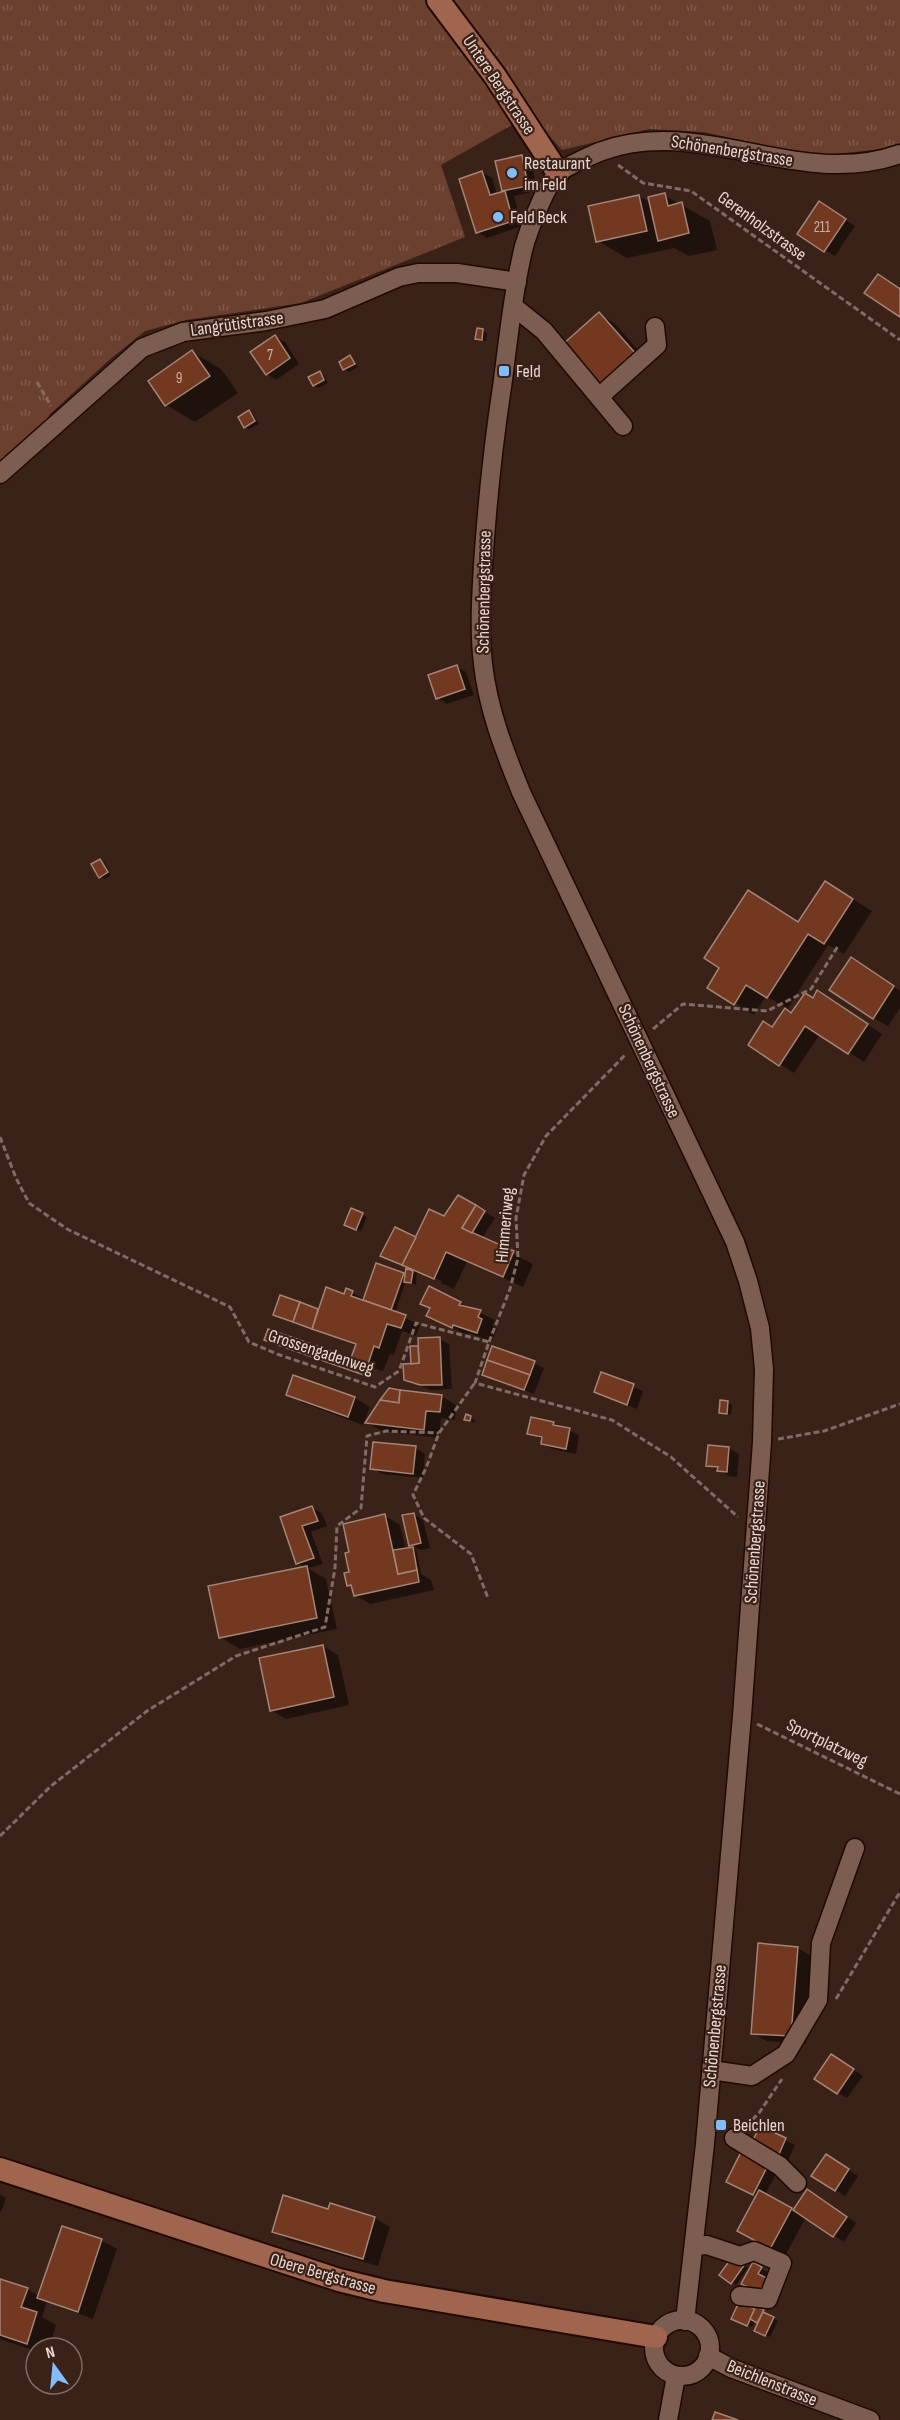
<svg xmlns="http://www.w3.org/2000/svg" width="900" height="2420" viewBox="0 0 900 2420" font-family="'Sofia Sans Condensed',sans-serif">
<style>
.grass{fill:url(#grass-tufts)}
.shadow{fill:#0007}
.building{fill:#723820;stroke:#a48477;stroke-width:1.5}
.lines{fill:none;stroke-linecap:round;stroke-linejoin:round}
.minor-casing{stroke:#210a03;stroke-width:21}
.major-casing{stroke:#210a03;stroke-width:26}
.path{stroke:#816b63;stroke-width:3;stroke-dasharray:6 3;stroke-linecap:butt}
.minor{stroke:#7b5d51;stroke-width:18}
.major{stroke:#9f654e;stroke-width:22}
.poi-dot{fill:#80bdfa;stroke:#3b2218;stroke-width:2}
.labels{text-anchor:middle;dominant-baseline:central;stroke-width:4.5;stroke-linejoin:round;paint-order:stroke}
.number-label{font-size:15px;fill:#cbafa5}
.street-label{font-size:18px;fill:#e9d7d1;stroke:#3b2218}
.poi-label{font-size:18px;fill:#e9d7d1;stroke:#3b2218;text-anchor:start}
</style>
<defs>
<pattern id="grass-tufts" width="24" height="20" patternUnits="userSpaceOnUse" patternTransform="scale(1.5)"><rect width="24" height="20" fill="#6b402e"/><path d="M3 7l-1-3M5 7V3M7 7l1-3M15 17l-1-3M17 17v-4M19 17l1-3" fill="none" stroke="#805b4b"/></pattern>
</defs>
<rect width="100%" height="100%" fill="#3b2218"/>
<polygon class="grass" points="0,0 900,0 900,143 883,149 825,155 766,146 704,132 649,129 562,150 532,117 510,126 441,165 465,237 301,303 186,320 145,331 109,360 49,415 51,421 0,465"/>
<g class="shadow">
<polygon points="522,157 532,163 537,191 514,196 522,226 487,238 477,232 482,172 492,178 497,194 503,192 497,162"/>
<polygon points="664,195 710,221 717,250 689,256 674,248 627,258 598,241 639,196 651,203"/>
<polygon points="829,209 855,226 835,256 799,234"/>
<polygon points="599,314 614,323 650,363 614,394"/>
<polygon points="478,329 487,333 486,341 477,338"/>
<polygon points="275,337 285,342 299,364 276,380 267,374"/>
<polygon points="192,352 221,369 238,393 195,422 166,405 150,381"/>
<polygon points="350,357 358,367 349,372 344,369"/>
<polygon points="533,372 537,375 536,380 526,377"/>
<polygon points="320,373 324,375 328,383 318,388 314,385"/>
<polygon points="249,412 253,414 259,424 249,429 245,427"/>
<polygon points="457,667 466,672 474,695 447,704 438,698"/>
<polygon points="100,861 105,863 111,875 105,879 100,877"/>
<polygon points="845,894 872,911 844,954 828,945 786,1011 792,1014 813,999 833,1001 882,1034 864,1062 820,1034 794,1073 780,1064 773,1029 787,1008 766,996 754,1015 709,987 799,923"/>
<polygon points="866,968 900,991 900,1008 888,1026 873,1018"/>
<polygon points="458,1197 495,1218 482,1238 533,1264 523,1287 467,1262 454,1289 441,1283 442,1281 417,1272 416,1285 406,1281 395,1313 420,1325 416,1336 402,1331 394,1355 390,1354 383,1371 372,1368 369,1377 270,1342 352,1360 357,1346 275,1314 281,1297 319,1311 345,1296 347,1290 364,1299 403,1274 407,1276 407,1270 416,1273 408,1267 416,1239 445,1218"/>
<polygon points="352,1210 367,1217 361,1231 350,1227"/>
<polygon points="460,1303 495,1320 493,1326 497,1329 492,1341 468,1333 467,1335 428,1315"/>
<polygon points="439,1339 449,1344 452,1389 431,1390 405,1379 412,1365 417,1347 419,1349"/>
<polygon points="534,1363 544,1368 534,1394 484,1374"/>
<polygon points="602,1374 643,1391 637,1409 595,1392"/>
<polygon points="294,1377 355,1398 370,1407 363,1425 303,1403 288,1394"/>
<polygon points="441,1396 456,1405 455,1420 441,1418 439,1438 382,1431 367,1423"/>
<polygon points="727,1402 732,1405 731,1415 720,1412"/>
<polygon points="467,1416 475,1420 474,1423 466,1419"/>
<polygon points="553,1423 579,1435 576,1454 552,1449 542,1443 543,1440 529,1433"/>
<polygon points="416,1448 425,1454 423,1478 382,1474 372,1468"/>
<polygon points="729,1448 739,1454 737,1477 729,1476 708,1465"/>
<polygon points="312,1508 322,1513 327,1526 311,1532 323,1564 308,1568 326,1579 337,1629 240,1649 220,1637 305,1567 298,1563 282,1518"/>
<polygon points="414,1514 423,1520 430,1548 421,1550 411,1545"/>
<polygon points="385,1516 400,1525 406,1550 416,1548 421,1574 431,1580 434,1590 370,1604 355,1595 354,1588 348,1585 351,1553"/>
<polygon points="323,1646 338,1655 349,1705 286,1719 271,1710"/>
<polygon points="798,1948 813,1957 806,2044 767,2041 752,2033"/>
<polygon points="841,2061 863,2076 847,2098 838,2093"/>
<polygon points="761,2128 795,2145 787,2163 762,2151"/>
<polygon points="836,2161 858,2176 845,2196 813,2176"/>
<polygon points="768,2165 778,2170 765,2195 794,2211 808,2191 817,2196 856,2223 844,2242 806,2217 785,2256 754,2239 757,2196 738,2187"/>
<polygon points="0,2194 6,2198 1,2212 0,2211"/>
<polygon points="375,2218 390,2227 378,2266 288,2240 274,2232"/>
<polygon points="63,2228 102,2241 117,2249 93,2319 47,2302 42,2317 56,2325 49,2348 36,2348 36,2351 0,2339 0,2280 27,2289 39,2296"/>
<polygon points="738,2260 748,2268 736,2285 732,2282"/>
<polygon points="754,2264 771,2274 769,2297 743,2283"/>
<polygon points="757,2308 778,2321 770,2337 756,2330 759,2323 755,2321 752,2327 737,2321 756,2311"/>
</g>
<g class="building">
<polygon points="522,155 528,186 502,191 495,161"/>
<polygon points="482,171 490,195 505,191 513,221 476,233 459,179"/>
<polygon points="665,193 668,206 682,202 689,233 658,241 648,197"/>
<polygon points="639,195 647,231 596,242 588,206"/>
<polygon points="819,201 846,219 824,252 797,234"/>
<polygon points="878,274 900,289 900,317 864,293"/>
<polygon points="599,312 636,354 598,387 562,345"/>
<polygon points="477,328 483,329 482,340 475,339"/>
<polygon points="275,335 290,358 266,375 250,352"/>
<polygon points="192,350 210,376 165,406 148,381"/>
<polygon points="350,355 355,364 343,370 339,362"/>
<polygon points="526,370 533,371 532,379 525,378"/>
<polygon points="320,371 324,380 313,386 308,377"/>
<polygon points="249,410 255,421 244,428 238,417"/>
<polygon points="457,665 465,689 436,699 428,675"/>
<polygon points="100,859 108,872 99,878 91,864"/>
<polygon points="825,881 853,899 824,944 808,934 767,998 746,985 734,1005 707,988 719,968 704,958 748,890 798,922"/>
<polygon points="851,957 894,986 873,1019 829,990"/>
<polygon points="817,990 868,1024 848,1054 805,1026 779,1066 748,1045 763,1021 772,1027 785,1008 791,1013 805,993 813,998"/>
<polygon points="458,1195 476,1205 462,1228 514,1251 503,1277 446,1252 434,1279 402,1265 429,1209 444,1216"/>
<polygon points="476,1205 485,1211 472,1233 462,1228"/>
<polygon points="351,1208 363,1213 356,1230 344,1225"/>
<polygon points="395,1227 416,1237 402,1265 380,1256"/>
<polygon points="376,1263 404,1273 391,1310 363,1300"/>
<polygon points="406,1268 413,1271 411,1283 404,1282"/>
<polygon points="429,1286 461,1302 459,1305 481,1310 478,1317 482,1319 477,1333 453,1325 452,1328 426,1316 430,1308 420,1304"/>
<polygon points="326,1287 344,1294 346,1288 353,1291 351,1296 406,1315 401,1328 387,1324 379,1348 374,1346 368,1364 351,1358 356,1344 312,1329"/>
<polygon points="280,1295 300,1302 293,1322 273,1315"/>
<polygon points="300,1302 318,1309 312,1329 293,1322"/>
<polygon points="268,1329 368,1364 364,1375 264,1340"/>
<polygon points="440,1337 442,1385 420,1385 404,1380 403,1364 419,1363 418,1338"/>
<polygon points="410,1346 418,1346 419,1363 411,1364"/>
<polygon points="492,1346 535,1361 530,1375 487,1360"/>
<polygon points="487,1360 530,1375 524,1390 482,1375"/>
<polygon points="601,1372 634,1384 627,1405 594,1392"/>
<polygon points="293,1375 355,1397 348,1417 286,1395"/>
<polygon points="389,1388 400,1390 399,1403 380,1400"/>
<polygon points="400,1390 442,1395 440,1412 426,1411 424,1430 365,1423 380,1400 399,1403"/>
<polygon points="720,1400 728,1401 727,1414 719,1413"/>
<polygon points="466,1414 471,1416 470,1421 464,1420"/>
<polygon points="531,1417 554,1422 553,1425 570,1428 566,1449 541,1444 542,1437 527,1434"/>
<polygon points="373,1442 416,1446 413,1474 370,1469"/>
<polygon points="708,1445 729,1447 727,1472 717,1471 718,1467 706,1466"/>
<polygon points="312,1506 318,1521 302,1526 314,1558 296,1564 280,1517"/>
<polygon points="414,1513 421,1543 409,1546 402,1515"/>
<polygon points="385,1514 398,1574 417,1570 419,1582 354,1596 351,1585 347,1586 344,1573 349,1572 345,1553 349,1552 343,1524"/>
<polygon points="413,1547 417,1570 398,1574 393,1550"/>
<polygon points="307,1566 317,1618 219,1638 208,1586"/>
<polygon points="323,1645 334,1697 270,1711 259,1658"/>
<polygon points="758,1943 798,1947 791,2036 751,2034"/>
<polygon points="831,2054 854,2069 837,2094 814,2079"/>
<polygon points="760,2126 786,2138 777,2159 750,2146"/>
<polygon points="742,2150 769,2163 753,2195 726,2182"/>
<polygon points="826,2154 849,2169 835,2191 811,2176"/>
<polygon points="807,2189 847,2217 833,2237 793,2210"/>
<polygon points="759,2190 792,2208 770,2249 737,2231"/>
<polygon points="283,2195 328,2209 330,2203 375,2217 363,2259 272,2232"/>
<polygon points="62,2226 102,2239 78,2312 37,2298"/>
<polygon points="733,2256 745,2264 731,2284 719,2275"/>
<polygon points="753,2262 762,2267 758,2274 767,2278 759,2293 741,2284"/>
<polygon points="0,2279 28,2288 21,2307 37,2312 27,2344 0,2335"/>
<polygon points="739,2302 755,2309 747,2326 731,2319"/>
<polygon points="756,2306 764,2310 757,2323 750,2319"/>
<polygon points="763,2312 774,2317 765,2336 754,2331"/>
<polygon points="715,2412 738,2420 712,2420"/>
</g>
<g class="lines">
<defs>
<g id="minor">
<polyline points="513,306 544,331 623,426"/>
<polyline points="599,397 657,345 655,327"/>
<polyline points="0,474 142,348 183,332 266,321 325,309 399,277 418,273 457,273 517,282"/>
<polyline points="711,2070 752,2076 786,2054 818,2000 821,1943 855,1848"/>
<polyline points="734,2138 780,2166 797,2183"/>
<polyline points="694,2246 707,2245 740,2256 754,2251 782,2263 768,2299 740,2296"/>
<circle cx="682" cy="2348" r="28"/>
<path d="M 685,2321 L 705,2144 L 742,1716 L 762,1442 L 764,1369 L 760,1328 L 748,1281 L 735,1242 L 521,792 C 504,750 488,709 483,664 C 479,631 481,598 483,565 C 487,505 493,446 502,387 C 508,343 512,298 522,255 C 525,238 546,184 558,173 C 563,168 594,154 602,151 C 700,115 799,190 900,154"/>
<polyline points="708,2356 731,2368 870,2420"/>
<polyline points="668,2420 676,2376"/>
</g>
<g id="major">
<polyline points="438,0 495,76 558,173"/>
<polyline points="0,2169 339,2280 384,2291 656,2337"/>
</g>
</defs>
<use href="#minor" class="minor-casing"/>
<use href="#major" class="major-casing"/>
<g class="path">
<polyline points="618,165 643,183 691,191 900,340"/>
<polyline points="37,382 51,406"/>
<polyline points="653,1029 683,1004 767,1011 811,989 838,946"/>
<polyline points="0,1137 16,1178 29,1203 67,1229 230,1307 249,1342 277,1354 375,1387 399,1371 416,1323 489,1342 475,1383 612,1420 671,1457 738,1517"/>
<polyline points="489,1342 510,1289 518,1258 516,1218 524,1175 546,1136 626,1054"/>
<polyline points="474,1384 439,1433 426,1468 413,1495 424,1518 471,1554 488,1598"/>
<polyline points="778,1439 824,1431 900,1404"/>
<polyline points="757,1724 900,1794"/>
<polyline points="0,1836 51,1786 147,1711 236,1656 325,1627 335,1568 337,1526 361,1508 367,1436 386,1431 439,1433"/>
<polyline points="836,1999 900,1892"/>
<polyline points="746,2126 759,2113 782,2079"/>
</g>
<use href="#minor" class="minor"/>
<use href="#major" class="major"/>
</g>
<g class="poi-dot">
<circle cx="512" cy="173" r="6"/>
<circle cx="498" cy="217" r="6"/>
<rect x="498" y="365" width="12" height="12" rx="3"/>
<rect x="715" y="2119" width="12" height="12" rx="3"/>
</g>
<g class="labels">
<g class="number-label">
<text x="822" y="227">211</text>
<text x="270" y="355">7</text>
<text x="179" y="378">9</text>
</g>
<g class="street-label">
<text transform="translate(499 85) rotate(56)">Untere Bergstrasse</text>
<text transform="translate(732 151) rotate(9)">Schönenbergstrasse</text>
<text transform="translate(762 226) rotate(36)">Gerenholzstrasse</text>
<text transform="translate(237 324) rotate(-8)">Langrütistrasse</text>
<text transform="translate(484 592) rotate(-89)">Schönenbergstrasse</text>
<text transform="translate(649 1061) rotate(65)">Schönenbergstrasse</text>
<text transform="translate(505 1225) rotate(-85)">Himmeriweg</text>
<text transform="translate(321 1352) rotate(18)">Grossengadenweg</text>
<text transform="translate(755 1542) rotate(-86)">Schönenbergstrasse</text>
<text transform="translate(827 1743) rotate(26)">Sportplatzweg</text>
<text transform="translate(715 2026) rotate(-85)">Schönenbergstrasse</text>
<text transform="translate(323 2274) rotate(16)">Obere Bergstrasse</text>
<text transform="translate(772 2383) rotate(22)">Beichlenstrasse</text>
</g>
<g class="poi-label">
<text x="524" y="163">Restaurant<tspan x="524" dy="21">im Feld</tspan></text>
<text x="510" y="217">Feld Beck</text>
<text x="516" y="371">Feld</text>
<text x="733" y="2125">Beichlen</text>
</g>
</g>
<g transform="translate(54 2366) rotate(345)"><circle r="28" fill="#3b2218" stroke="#816a62" stroke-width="1.5"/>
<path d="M0-4.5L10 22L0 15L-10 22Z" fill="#80bdfa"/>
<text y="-9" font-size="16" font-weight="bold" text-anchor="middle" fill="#e9d7d1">N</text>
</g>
</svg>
